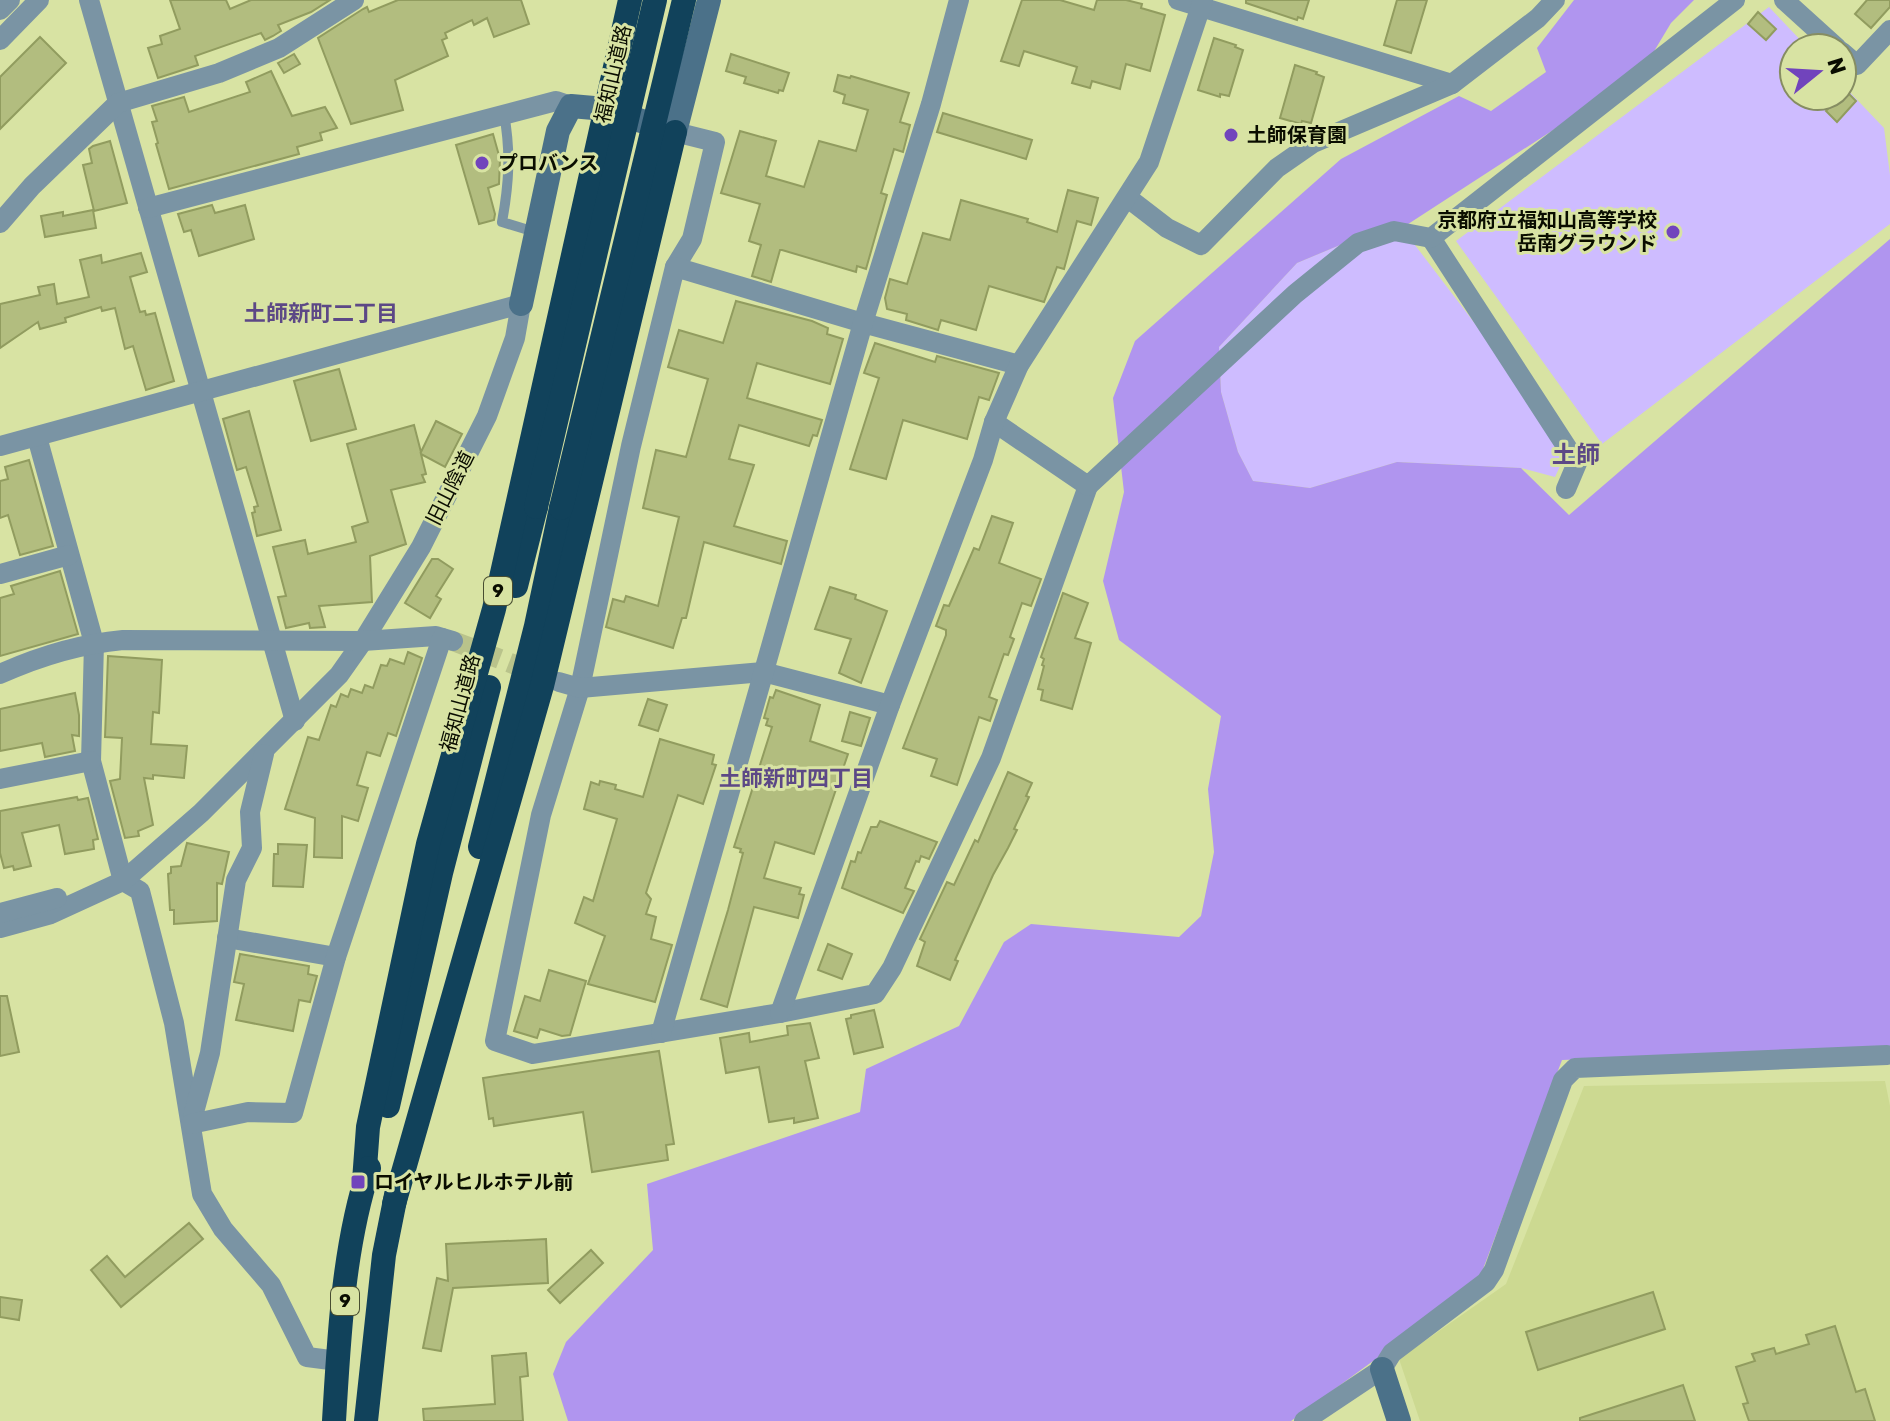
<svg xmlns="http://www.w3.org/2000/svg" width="1890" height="1421" viewBox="0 0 1890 1421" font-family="Rubik,'Noto Sans JP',sans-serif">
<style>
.built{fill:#ccd991}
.green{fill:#cebcff}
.forest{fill:#b095ef}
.building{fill:#b2bd7f;stroke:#919c5f;stroke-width:2}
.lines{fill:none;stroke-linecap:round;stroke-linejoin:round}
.street-tunnel{stroke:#b9c38b;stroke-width:20;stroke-dasharray:20 10;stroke-linecap:butt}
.lane{stroke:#7a94a4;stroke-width:10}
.street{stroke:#7a94a4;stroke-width:20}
.secondary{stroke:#4b7189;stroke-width:24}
.highway{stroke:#11425b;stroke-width:24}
.highway-bridge{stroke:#11425b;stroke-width:24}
.poi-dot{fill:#7144bc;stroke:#d8e3a3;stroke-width:3}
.labels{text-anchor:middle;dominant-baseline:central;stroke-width:6;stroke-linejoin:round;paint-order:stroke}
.shield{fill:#d8e3a3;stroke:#484d31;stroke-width:2}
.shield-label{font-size:18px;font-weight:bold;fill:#0a0d00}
.street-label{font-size:20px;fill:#0a0d00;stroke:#d8e3a3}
.poi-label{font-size:20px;font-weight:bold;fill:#0a0d00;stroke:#d8e3a3;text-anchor:start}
.neighbourhood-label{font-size:22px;font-weight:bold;fill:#5c4886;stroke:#d8e3a3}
.quarter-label{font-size:24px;font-weight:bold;fill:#5c4886;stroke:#d8e3a3}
</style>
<rect width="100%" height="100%" fill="#d8e3a3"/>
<polygon class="built" points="1885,1081 1890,1106 1890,1421 1420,1421 1399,1359 1506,1284 1584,1086"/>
<g class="green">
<polygon points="1769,7 1808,48 1794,48 1794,96 1842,96 1842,84 1884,128 1890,175 1890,224 1602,444 1456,241"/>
<polygon points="1402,228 1569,447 1555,477 1521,468 1397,462 1310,488 1253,481 1238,452 1221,392 1219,347 1297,263 1364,235"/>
</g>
<polygon class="forest" points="1574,0 1694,0 1671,23 1641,73 1402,228 1364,235 1297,263 1219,347 1221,392 1238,452 1253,481 1310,488 1397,462 1521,468 1569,515 1890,239 1890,1048 1562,1060 1477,1285 1291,1421 568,1421 553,1374 566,1342 653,1250 647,1184 860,1112 866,1069 959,1026 1004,942 1031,924 1179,937 1201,916 1214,852 1208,789 1221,716 1119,640 1103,581 1124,492 1113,398 1135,341 1341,159 1459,96 1491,111 1546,72 1537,48"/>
<g class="building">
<polygon points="170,0 226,0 230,9 251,0 330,0 311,12 278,25 281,31 273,36 265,40 261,33 195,56 198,65 158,78 148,48 162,44 160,36 180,29"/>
<polygon points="398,0 521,0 529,24 494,37 487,18 474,25 472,20 445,33 447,38 442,40 448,56 395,80 403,110 351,124 318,38 363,9 367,7 369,12"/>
<polygon points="1022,0 1060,0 1094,10 1097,0 1126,0 1142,4 1141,8 1165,15 1150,71 1126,64 1120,89 1092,81 1090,88 1072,83 1077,67 1024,51 1019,66 1001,61"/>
<polygon points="1246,0 1309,0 1303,19 1298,17 1297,20 1246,3"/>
<polygon points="1397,0 1427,0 1411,53 1384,45"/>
<polygon points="1867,0 1890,0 1890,7 1871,28 1855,14"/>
<polygon points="1758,12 1776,29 1766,40 1748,24"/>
<polygon points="40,37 66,63 0,129 0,77"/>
<polygon points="1214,38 1236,45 1235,47 1243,50 1229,96 1220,94 1220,97 1198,90"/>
<polygon points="294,54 300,64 284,73 278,63"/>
<polygon points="731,54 789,73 783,91 779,90 778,93 744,83 746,77 726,71"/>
<polygon points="1295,65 1317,72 1316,74 1324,77 1311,123 1302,121 1301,124 1280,118"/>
<polygon points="271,71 292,116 325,107 337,128 320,133 322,140 297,147 299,154 169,189 156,144 158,143 152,122 157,121 152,106 184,97 189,112 250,92 246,82"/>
<polygon points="838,75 850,78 851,76 909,93 900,122 910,125 903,152 894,149 881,193 887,195 866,269 857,266 856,272 782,250 780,250 771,282 752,276 761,245 749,241 760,204 721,193 740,131 776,141 766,176 804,187 819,141 856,151 868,110 843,103 845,95 834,91"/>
<polygon points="1845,90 1856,101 1837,122 1826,111"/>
<polygon points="943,113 1032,140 1026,159 937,132"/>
<polygon points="493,134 500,159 499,184 488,188 495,214 494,220 479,224 456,145"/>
<polygon points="110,141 127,203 94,211 83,165 92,163 89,149 93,146"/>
<polygon points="1068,190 1098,198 1091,225 1077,221 1064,269 1057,267 1044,302 989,286 976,330 941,320 938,330 906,320 907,314 887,309 885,298 890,279 907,284 923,233 950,240 961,200 1028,219 1027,222 1057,232"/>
<polygon points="212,205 215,213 245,205 254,239 199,256 191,230 184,232 178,214"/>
<polygon points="93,210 96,228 45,237 41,216 63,212 63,216"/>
<polygon points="141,253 147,272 130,277 140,312 145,311 146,315 155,313 174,381 146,390 133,346 125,349 115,308 102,311 101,307 65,318 66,322 40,329 38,322 0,348 0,304 40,295 38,287 54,284 57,304 89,297 80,260 101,255 102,263"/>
<polygon points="736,301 812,321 828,328 827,334 843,339 830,384 757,363 747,398 822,420 817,436 813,435 809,446 739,425 729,459 754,465 734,526 787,541 781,564 704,542 688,610 686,618 682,618 673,648 606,627 613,599 624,602 626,596 658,606 679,517 643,508 656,450 686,457 708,379 668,367 679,330 723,343"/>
<polygon points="875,343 935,362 937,356 999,373 989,400 979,397 967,439 903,420 886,479 850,469 879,378 864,373"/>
<polygon points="339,369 356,429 311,441 294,381"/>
<polygon points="249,411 281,530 257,536 252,513 255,512 254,507 258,506 246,467 237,470 223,419"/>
<polygon points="436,421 462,434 445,467 421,454 426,474 422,475 425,482 391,490 406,544 370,556 372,602 319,606 325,627 310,628 309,623 286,628 278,597 286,596 273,547 305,540 308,554 356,542 352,527 368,522 347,444 414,425 421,452"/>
<polygon points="29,460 53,546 20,555 8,515 0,518 0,481 8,479 5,467"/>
<polygon points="992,516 1013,523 999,563 1041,579 1031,606 1022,603 1010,637 1014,639 1008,655 1004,654 989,697 997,700 990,721 979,717 957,785 931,776 937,759 903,748 946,635 946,630 936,626 944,605 949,606 974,548 979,550"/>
<polygon points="432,559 438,559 453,569 436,596 441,599 430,618 405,603"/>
<polygon points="60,571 78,634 0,656 0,598 14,594 11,586"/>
<polygon points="830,587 856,595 855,599 887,611 861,683 839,673 851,639 815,629"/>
<polygon points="1063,593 1088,603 1075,638 1091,643 1072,709 1041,700 1043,690 1038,689 1044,666 1042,665 1044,659 1041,657"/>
<polygon points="408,652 422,658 396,736 388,733 380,756 367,752 357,785 368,788 358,821 342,816 342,858 314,857 315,818 285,809 308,737 319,740 331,705 336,707 341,694 348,697 351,689 362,693 365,685 373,688 381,665 387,666 390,659 404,664"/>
<polygon points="108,656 162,660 159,713 153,712 151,744 187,746 184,778 153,775 153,779 144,778 153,825 138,831 139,836 125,838 110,781 120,779 122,738 105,737"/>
<polygon points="776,690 820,705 810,741 848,754 814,854 775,842 764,878 801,888 799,894 804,895 798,918 754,907 727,1007 701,999 728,910 743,853 740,852 741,849 734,847 772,727 766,725 768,719 764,718 770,697 773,698"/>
<polygon points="75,693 79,715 79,736 72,735 75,751 45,757 42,743 0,751 0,709"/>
<polygon points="648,699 667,705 658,731 639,725"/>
<polygon points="850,712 870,718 861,746 842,741"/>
<polygon points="660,739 714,755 712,764 716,765 703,804 678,795 646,893 651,899 646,914 656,917 651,939 672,945 655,1002 588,984 605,936 575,923 584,897 593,901 617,819 584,809 591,782 599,785 600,781 616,785 615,789 643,797"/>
<polygon points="1008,772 1032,783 1026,796 1029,797 1014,829 1017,830 1008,848 993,875 955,960 958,961 950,980 917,966 925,942 920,939 947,882 954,885 975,840 978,842"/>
<polygon points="77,797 78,800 88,798 98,839 93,840 94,849 65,854 59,825 22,833 31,866 14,870 13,866 4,868 0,853 0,811"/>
<polygon points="880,821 937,842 929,859 921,856 919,862 916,861 905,888 914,891 903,913 842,888 851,861 855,862 858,852 861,853 871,827 877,827"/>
<polygon points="187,843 229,852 222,884 217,883 217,921 174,924 174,910 170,910 168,874 171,873 171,867 181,866"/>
<polygon points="278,844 307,845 303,887 273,886 274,854 278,854"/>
<polygon points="828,944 852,954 842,979 818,970"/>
<polygon points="240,954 309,966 308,974 317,976 310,1002 299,1000 293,1031 236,1020 244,984 234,982"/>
<polygon points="549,970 586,981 570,1035 562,1036 540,1029 537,1038 514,1031 525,996 540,1001"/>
<polygon points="0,996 7,996 19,1052 0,1056"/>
<polygon points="874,1010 883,1047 854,1054 846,1019 851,1018 851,1015"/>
<polygon points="810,1023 819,1058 805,1061 818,1118 794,1123 794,1118 769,1122 759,1067 726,1073 720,1038 749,1033 750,1042 788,1035 787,1026"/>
<polygon points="659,1051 674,1144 666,1145 668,1160 592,1172 583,1112 494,1126 493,1118 489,1119 483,1078"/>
<polygon points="189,1223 203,1239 121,1307 91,1270 107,1256 125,1277"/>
<polygon points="546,1239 548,1283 453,1288 441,1351 423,1348 437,1278 448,1281 446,1244"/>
<polygon points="591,1250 603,1263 560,1303 548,1290"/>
<polygon points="1653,1292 1665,1329 1538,1370 1526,1332"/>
<polygon points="0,1297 22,1300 19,1320 0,1317"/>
<polygon points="1835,1326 1856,1392 1865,1389 1875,1421 1749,1421 1743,1404 1748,1403 1736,1367 1755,1361 1752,1354 1774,1348 1776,1354 1809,1344 1806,1335"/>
<polygon points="526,1353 528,1376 520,1377 523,1421 424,1421 423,1409 495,1404 492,1356"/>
<polygon points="1683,1385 1695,1421 1580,1421 1580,1418"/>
</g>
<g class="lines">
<polyline class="street-tunnel" points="453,641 539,674"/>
<path class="lane" d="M 504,114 C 511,152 509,184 502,222 L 535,232"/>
<g class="street">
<polyline points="89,0 295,721"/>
<polyline points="1178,0 1452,84"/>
<polyline points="1784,0 1837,48"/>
<polyline points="0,10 10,0"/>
<polyline points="0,40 39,0"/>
<polyline points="1842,52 1857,65 1890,30"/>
<polyline points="1128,198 1167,228 1201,245 1277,168 1313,143 1452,84 1538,18 1555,0"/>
<polyline points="148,208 556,101 571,106"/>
<polyline points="0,223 32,186 118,103 219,73 279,48 354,0"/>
<polyline points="1431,238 1577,463 1566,489"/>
<polyline points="675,267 692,239 715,142 675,132"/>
<polyline points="1019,365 863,323 675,267 631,446 580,688 541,815 495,1041 533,1054 780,1013 875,994 892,968 991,758 1088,486"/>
<polyline points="994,422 1088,486 1295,294 1358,243 1394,231 1431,238 1735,0"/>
<polyline points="37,437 94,643 91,761 123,881 140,891 174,1023 202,1194 223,1229 271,1285 307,1357 338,1361"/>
<polyline points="0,446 521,304 515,338 487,416 421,547 363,641 339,675 201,813 123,881 51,914 0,928"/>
<polyline points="0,574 69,555"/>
<path d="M 0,674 C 40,656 79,644 123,640 L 363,641 L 436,636 L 453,641"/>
<polyline points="559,682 580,688 763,672 890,705"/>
<polyline points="0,779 91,761"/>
<polyline points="0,913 57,898"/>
<polyline points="227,938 336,957"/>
<polyline points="780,1013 890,705 983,460 994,422 1019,365 1149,162 1203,0"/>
<polyline points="661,1033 863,323 931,104 959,0"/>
<polyline points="193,1116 210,1053 236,880 252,848 250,812 264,754"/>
<polyline points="191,1124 248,1112 293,1113 336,957 442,638"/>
<polyline points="1304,1421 1382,1369 1392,1353 1486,1282 1494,1270 1563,1080 1575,1068 1887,1055"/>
</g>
<g class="secondary">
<polyline points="521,304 558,131 571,106 605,109 675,132 709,0"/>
<polyline points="1382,1369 1399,1421"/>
</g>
<g class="highway">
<polyline points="516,586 536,507"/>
<polyline points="480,847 536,626 561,508"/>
<polyline points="388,1106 441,873 489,687"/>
<polyline points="364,1181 368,1127 428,844 494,609 630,0"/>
<polyline points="394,1204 542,686 675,132"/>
<path d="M 334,1421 C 339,1338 343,1248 369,1168"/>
<polyline points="366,1421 384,1255 397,1190"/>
</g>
<g class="highway-bridge">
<polyline points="536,507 655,0"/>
<polyline points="561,508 684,0"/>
</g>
</g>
<g class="poi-dot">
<circle cx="1231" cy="135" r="8"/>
<circle cx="482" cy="163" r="8"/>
<circle cx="1673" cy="232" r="8"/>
<rect x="350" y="1174" width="16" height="16" rx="4"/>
</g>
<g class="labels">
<g class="shield">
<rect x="484" y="577" width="28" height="28" rx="6"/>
<rect x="331" y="1287" width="28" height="28" rx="6"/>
</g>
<g class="shield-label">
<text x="498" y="591">9</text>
<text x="345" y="1301">9</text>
</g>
<g class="street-label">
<text transform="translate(613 74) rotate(-77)">福知山道路</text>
<text transform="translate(450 488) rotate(-63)">旧山陰道</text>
<text transform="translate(460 703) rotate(-75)">福知山道路</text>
</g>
<g class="poi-label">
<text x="1247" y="135">土師保育園</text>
<text x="498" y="163">プロバンス</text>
<text x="1657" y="220" text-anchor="end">京都府立福知山高等学校<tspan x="1657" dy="23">岳南グラウンド</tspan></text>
<text x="374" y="1182">ロイヤルヒルホテル前</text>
</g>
<g class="neighbourhood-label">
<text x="321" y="313">土師新町二丁目</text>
<text x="796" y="778">土師新町四丁目</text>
</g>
<g class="quarter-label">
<text x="1576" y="455">土師</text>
</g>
</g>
<g transform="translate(1818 72) rotate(72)"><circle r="38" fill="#d8e3a3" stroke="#868d62" stroke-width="2"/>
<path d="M0-6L14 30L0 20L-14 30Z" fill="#7144bc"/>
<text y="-12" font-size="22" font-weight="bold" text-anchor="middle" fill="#0a0d00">N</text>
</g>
</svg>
